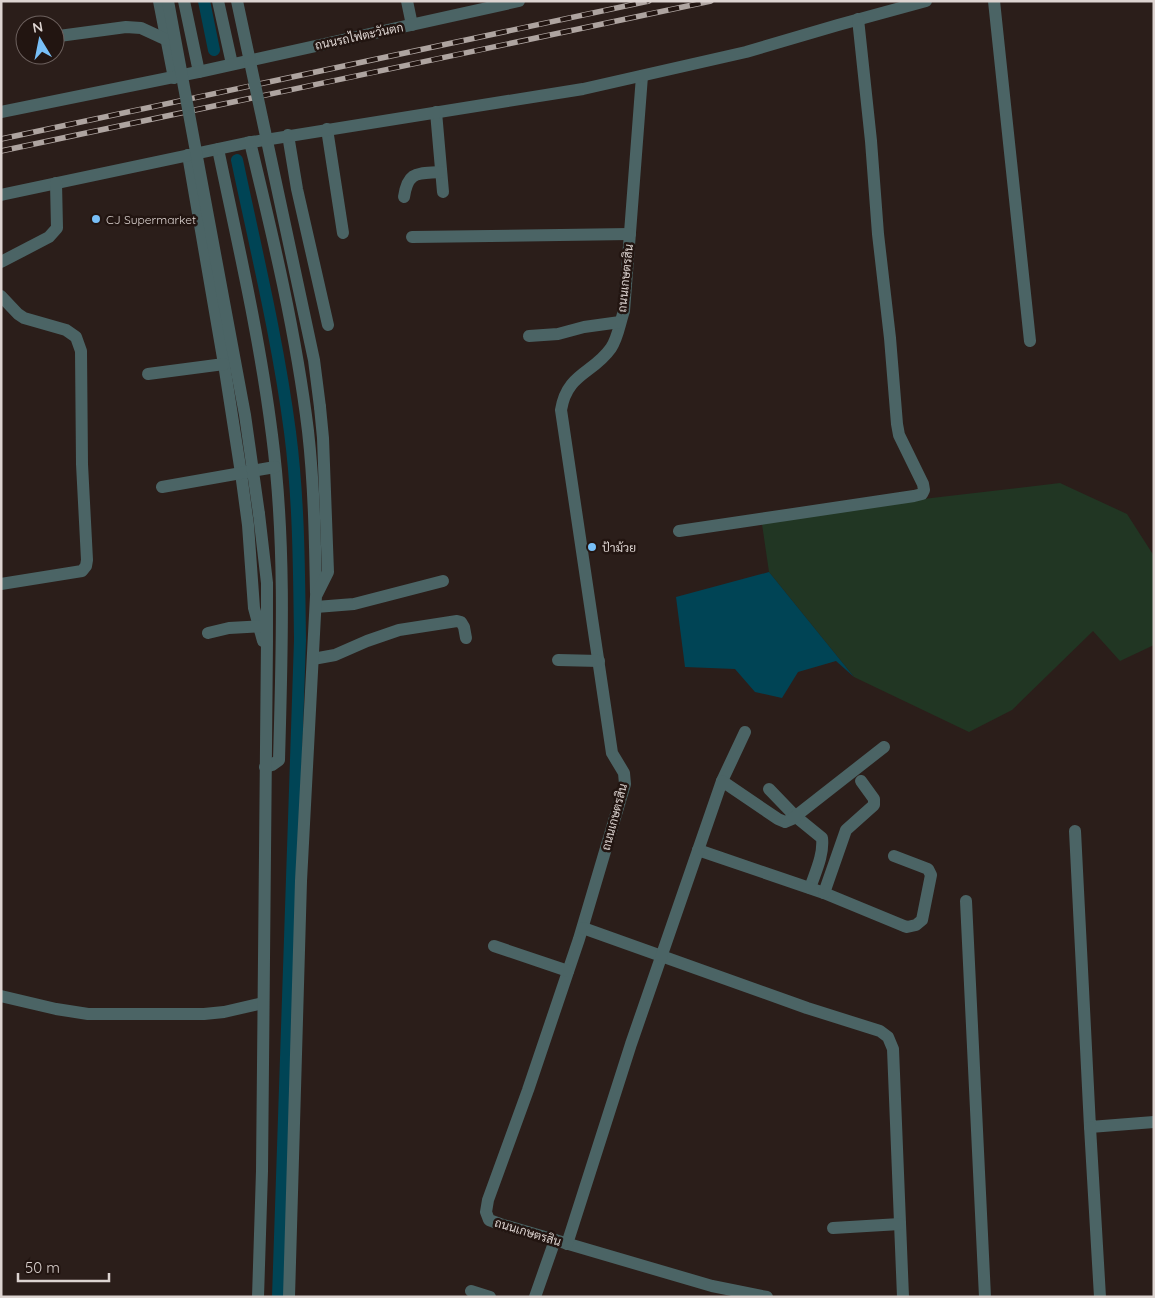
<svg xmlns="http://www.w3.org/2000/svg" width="1155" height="1298" viewBox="0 0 1155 1298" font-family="Quicksand,Sarabun,sans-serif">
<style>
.green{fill:#213623}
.water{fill:#045}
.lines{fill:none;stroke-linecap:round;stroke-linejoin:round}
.canal{stroke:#045;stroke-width:12}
.minor{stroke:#4b6465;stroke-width:12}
.rail-casing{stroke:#aea4a0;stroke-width:5.5}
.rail{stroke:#221511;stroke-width:4;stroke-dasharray:11;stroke-linecap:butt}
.minor-bridge{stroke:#4b6465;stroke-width:12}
.poi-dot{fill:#78bff7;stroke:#221511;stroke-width:2}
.labels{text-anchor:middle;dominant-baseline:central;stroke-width:5;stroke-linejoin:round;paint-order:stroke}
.street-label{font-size:12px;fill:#ddd4d1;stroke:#221511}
.poi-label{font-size:12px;fill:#ddd4d1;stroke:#221511;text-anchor:start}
</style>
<rect width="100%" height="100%" fill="#2b1e1a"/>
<polygon class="green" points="1060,483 1127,514 1154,556 1154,645 1120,661 1093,631 1012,710 969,732 854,677 769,572 762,524 923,499"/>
<polygon class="water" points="769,572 854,677 836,661 798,672 782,698 755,692 735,669 685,667 676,597"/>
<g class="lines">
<g class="canal">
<polyline points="204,1 214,50"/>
<path d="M 237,160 C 256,250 278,340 290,432 C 299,501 299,570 300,640 L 278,1297"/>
</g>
<g class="minor">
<polyline points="159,1 174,78"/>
<polyline points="184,1 199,72"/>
<polyline points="218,1 232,64"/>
<polyline points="407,1 412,25"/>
<polyline points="994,1 1030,341"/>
<polyline points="59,36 126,27 141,28 167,40"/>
<path d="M 642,76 L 624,311 C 620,322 618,338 611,348 C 593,374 567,373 561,410 L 612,753 L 624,773 L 625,784 L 579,939 L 528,1090 L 488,1200 L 486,1212 L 489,1220 L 500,1224 L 712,1286 L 767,1297"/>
<polyline points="1,112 203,71 519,1"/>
<polyline points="436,112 443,192"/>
<polyline points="327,129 343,233"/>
<polyline points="288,135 297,189 328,325"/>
<path d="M 250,142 C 273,237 296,333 308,431 C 314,484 315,539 316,593"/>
<path d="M 218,149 C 238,244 260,339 272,435 C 286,543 282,652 279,760 L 272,765 L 265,767"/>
<polyline points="188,155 224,364 241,473 248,525 254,608 263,641"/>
<polyline points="1,195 246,143 583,89 746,52 838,25 926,1"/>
<path d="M 404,197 C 408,170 418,174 441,172"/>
<polyline points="412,237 630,234"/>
<polyline points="1,262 49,237 57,228 56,183"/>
<polyline points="1,296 18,314 24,318 66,330 76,337 81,351 82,464 87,560 86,566 82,571 1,584"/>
<polyline points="529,336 558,334 584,327 620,322"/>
<polyline points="148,374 224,364"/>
<polyline points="162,487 275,467"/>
<polyline points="679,531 914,496 922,494 924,490 923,484 899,435 897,424 890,338 878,234 871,141 858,19"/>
<polyline points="316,607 354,604 443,581"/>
<polyline points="208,633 229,628 265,626"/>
<polyline points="313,659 335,655 367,641 399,630 457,621 461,622 464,627 466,638"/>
<polyline points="558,660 599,661"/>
<polyline points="722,781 745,732"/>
<path d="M 769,789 L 795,816 L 822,838 C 824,855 815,873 810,888"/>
<polyline points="1075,831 1090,1127 1154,1122"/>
<polyline points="698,850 824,893 904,926 907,927 916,925 922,920 931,875 928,869 894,856"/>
<polyline points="824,893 846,830 874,805 874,799 861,781"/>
<polyline points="966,901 985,1297"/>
<polyline points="583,928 807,1008 880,1031 888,1037 893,1049 903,1297"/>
<polyline points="494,946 568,971"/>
<polyline points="1,996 56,1009 88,1014 204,1014 224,1012 263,1003"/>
<polyline points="1090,1127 1100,1297"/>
<polyline points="833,1228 900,1224"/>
<polyline points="567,1244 631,1044 722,781 778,819 785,822 792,819 884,747"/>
<polyline points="471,1291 490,1297"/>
<polyline points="258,1297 262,1171 267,641 267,583 259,514"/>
<polyline points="289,1297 301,881 316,596 328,572 323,438 320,407"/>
<polyline points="535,1297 555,1240"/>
</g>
<defs>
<g id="rail">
<polyline points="1,139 649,1"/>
<polyline points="1,151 711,1"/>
</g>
</defs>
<use href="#rail" class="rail-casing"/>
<use href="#rail" class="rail"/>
<g class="minor-bridge">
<polyline points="168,1 245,415 259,514"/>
<polyline points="237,1 314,360 320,407"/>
</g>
</g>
<g class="poi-dot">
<circle cx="96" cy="219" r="5"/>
<circle cx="592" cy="547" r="5"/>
</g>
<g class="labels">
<g class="street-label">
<text transform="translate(359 36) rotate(-12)">ถนนรถไฟตะวันตก</text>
<text transform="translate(625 278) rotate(-84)">ถนนเกษตรสิน</text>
<text transform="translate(614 817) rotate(-75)">ถนนเกษตรสิน</text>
<text transform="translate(528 1232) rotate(17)">ถนนเกษตรสิน</text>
</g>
<g class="poi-label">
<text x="106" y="219">CJ Supermarket</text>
<text x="602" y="547">ป้าม้วย</text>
</g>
</g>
<rect width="1155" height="1298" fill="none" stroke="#ddd4d1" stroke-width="5"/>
<g transform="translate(40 40) rotate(350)"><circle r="24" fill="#221511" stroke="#6d615e"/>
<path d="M0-4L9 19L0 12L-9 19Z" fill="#78bff7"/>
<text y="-8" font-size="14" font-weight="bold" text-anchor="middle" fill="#ddd4d1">N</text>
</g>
<path d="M18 1273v8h91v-8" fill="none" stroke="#ddd4d1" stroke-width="2.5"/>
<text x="25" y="1273" font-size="15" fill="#ddd4d1" stroke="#221511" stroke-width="4" paint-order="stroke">50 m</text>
</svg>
